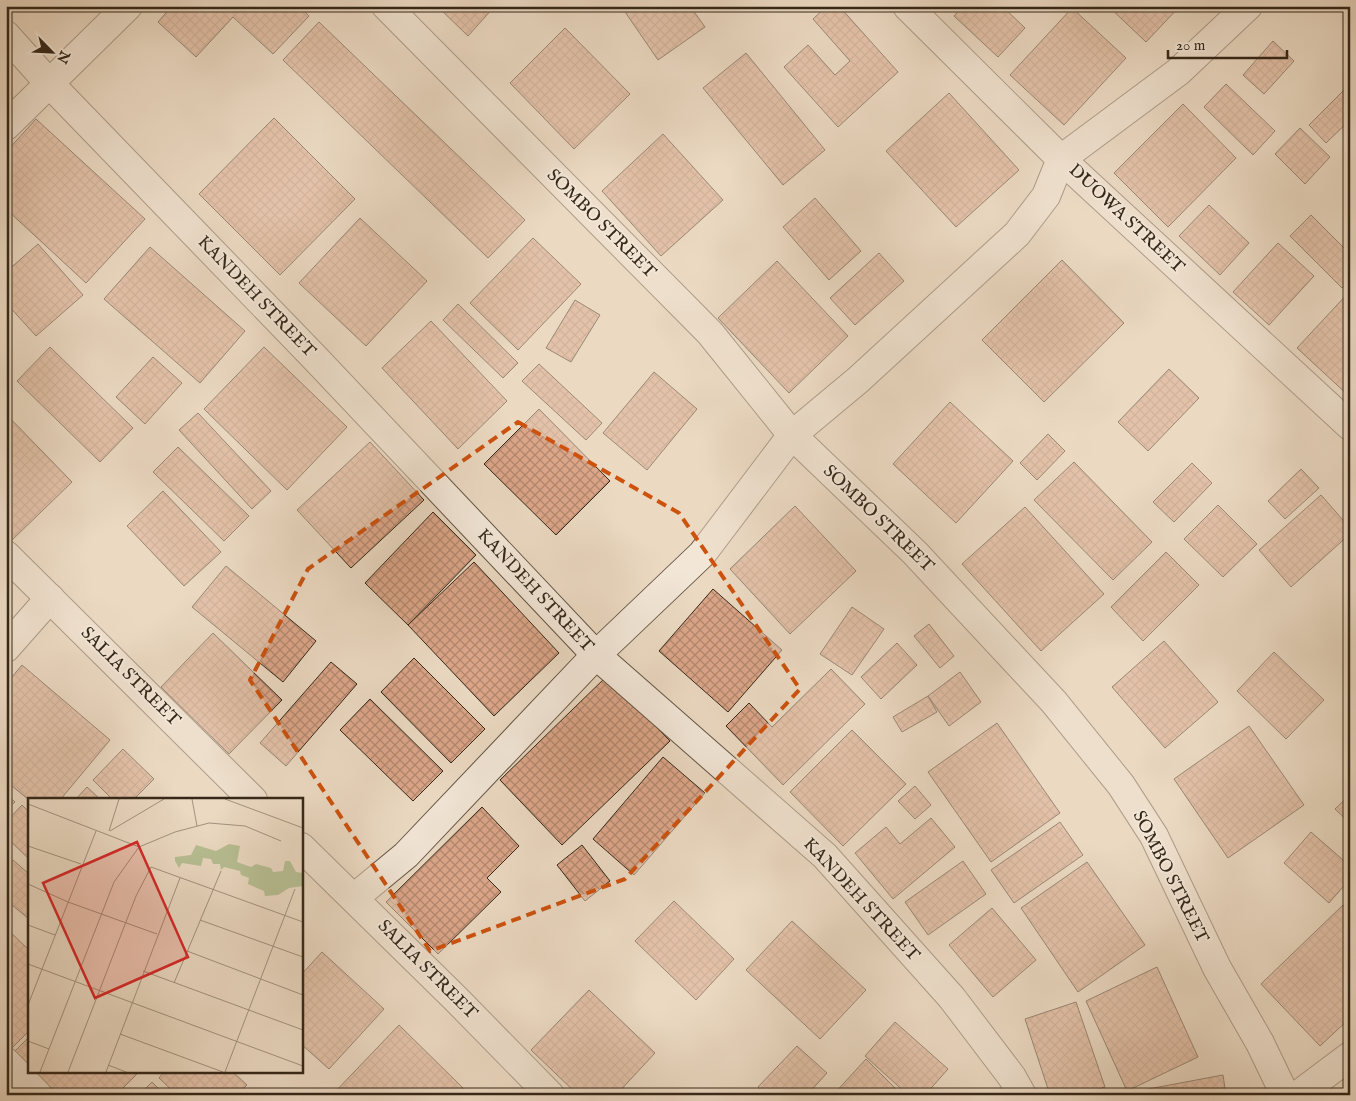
<svg xmlns="http://www.w3.org/2000/svg" width="1356" height="1101" viewBox="0 0 1356 1101" font-family="'IM FELL English',serif">
<style>
.building{fill:url(#building-cross-hatch);stroke:#352819}
.lines{fill:none;stroke-linecap:round;stroke-linejoin:round}
.minor-casing{stroke:#625443;stroke-width:30}
.minor{stroke:#f2e6d7;stroke-width:28}
.marked{fill:none;stroke:#cd520e;stroke-width:4;stroke-dasharray:10 6;stroke-linejoin:round}
.labels{text-anchor:middle;dominant-baseline:central;stroke-width:4;stroke-linejoin:round;paint-order:stroke}
.street-label{font-size:18px;fill:#352819;stroke:#f2e6d7}
.inset-road{fill:none;stroke:#a2927e;stroke-width:1}
.view{fill:#d62828;fill-opacity:0.15;stroke:#d62828;stroke-width:2.5}
.inset-edge{fill:none;stroke:#352819;stroke-width:2.5}
</style>
<defs>
<pattern id="building-cross-hatch" width="8" height="8" patternUnits="userSpaceOnUse" patternTransform="scale(1.25)"><rect width="8" height="8" fill="#dca689"/><path d="M0 0l8 8M0 8l8-8" fill="none" stroke="#b3876f"/></pattern>
</defs>
<rect width="100%" height="100%" fill="#ebd9c2"/>
<filter id="stains"><feTurbulence type="fractalNoise" baseFrequency=".004" numOctaves="4"/><feColorMatrix values="0 0 0 0 .2 0 0 0 0 .09 0 0 0 0 .02 0 0 0 .5 -.17"/></filter>
<radialGradient id="worn" r=".72"><stop offset=".6" stop-color="#630" stop-opacity="0"/><stop offset="1" stop-color="#630" stop-opacity=".3"/></radialGradient>
<g class="building">
<polygon points="172,6 299,6 309,16 273,54 233,17 196,57 158,22"/>
<polygon points="437,6 495,6 468,36"/>
<polygon points="621,6 690,6 705,27 658,60"/>
<polygon points="827,6 839,6 898,72 838,127 784,67 808,45 835,75 850,61 813,19"/>
<polygon points="963,6 1002,6 1025,28 998,57 954,16"/>
<polygon points="1108,6 1180,6 1146,42"/>
<polygon points="1072,8 1126,58 1064,125 1010,75"/>
<polygon points="319,22 525,220 488,258 283,60"/>
<polygon points="565,28 630,94 574,149 510,83"/>
<polygon points="1273,41 1294,61 1264,94 1243,75"/>
<polygon points="746,53 825,150 783,185 703,88"/>
<polygon points="1226,84 1275,131 1253,155 1204,107"/>
<polygon points="1346,88 1350,92 1350,120 1326,143 1309,125"/>
<polygon points="949,93 1019,170 956,227 886,151"/>
<polygon points="1183,104 1236,158 1168,227 1114,173"/>
<polygon points="274,118 355,199 280,275 199,194"/>
<polygon points="36,119 145,219 86,283 6,209 6,152"/>
<polygon points="1300,128 1330,157 1305,184 1275,154"/>
<polygon points="663,134 723,200 661,256 602,191"/>
<polygon points="815,198 861,251 829,280 783,227"/>
<polygon points="1209,205 1249,243 1220,275 1179,236"/>
<polygon points="1311,215 1350,254 1350,280 1342,288 1290,236"/>
<polygon points="360,218 427,281 366,346 299,283"/>
<polygon points="1350,227 1350,238 1344,233"/>
<polygon points="533,238 581,284 518,350 470,303"/>
<polygon points="1278,243 1314,276 1269,325 1233,292"/>
<polygon points="38,244 83,295 36,336 6,303 6,272"/>
<polygon points="150,247 245,331 200,383 104,299"/>
<polygon points="879,253 904,281 855,325 830,298"/>
<polygon points="1062,260 1124,323 1044,402 982,340"/>
<polygon points="777,261 848,336 789,393 718,318"/>
<polygon points="1350,291 1350,397 1297,348"/>
<polygon points="575,300 600,315 571,362 546,348"/>
<polygon points="458,304 518,363 503,378 443,320"/>
<polygon points="431,321 507,401 458,449 382,368"/>
<polygon points="50,347 133,428 100,462 17,381"/>
<polygon points="264,347 347,427 287,490 204,409"/>
<polygon points="153,357 182,383 145,424 116,397"/>
<polygon points="539,364 602,423 586,440 522,381"/>
<polygon points="1169,369 1199,398 1148,451 1118,422"/>
<polygon points="654,372 697,409 647,470 603,433"/>
<polygon points="950,402 1013,461 956,523 893,464"/>
<polygon points="539,409 610,481 556,535 484,464"/>
<polygon points="198,413 271,491 252,509 179,430"/>
<polygon points="6,414 72,482 10,542 6,539"/>
<polygon points="1048,434 1065,451 1037,480 1020,463"/>
<polygon points="370,442 424,500 351,568 297,510"/>
<polygon points="178,447 249,516 224,541 153,472"/>
<polygon points="1074,462 1152,542 1113,580 1034,500"/>
<polygon points="1192,463 1212,483 1174,522 1153,502"/>
<polygon points="1301,469 1319,488 1285,519 1268,501"/>
<polygon points="163,491 221,552 184,586 127,526"/>
<polygon points="1321,495 1350,528 1350,534 1291,587 1259,550"/>
<polygon points="1218,505 1257,544 1223,577 1184,539"/>
<polygon points="795,506 856,571 790,634 730,569"/>
<polygon points="1025,507 1104,594 1041,651 962,564"/>
<polygon points="433,512 476,555 408,625 365,583"/>
<polygon points="1166,552 1199,585 1143,641 1111,607"/>
<polygon points="474,562 559,653 494,716 408,625"/>
<polygon points="226,566 316,641 283,682 192,607"/>
<polygon points="713,589 782,650 728,712 659,651"/>
<polygon points="852,607 884,629 852,675 820,654"/>
<polygon points="929,624 954,656 940,668 914,636"/>
<polygon points="213,633 282,700 229,754 161,687"/>
<polygon points="1164,641 1218,702 1165,748 1112,687"/>
<polygon points="1350,641 1350,652 1344,647"/>
<polygon points="897,643 917,665 881,699 861,677"/>
<polygon points="1274,652 1324,700 1286,739 1237,691"/>
<polygon points="414,658 485,729 451,763 381,692"/>
<polygon points="331,662 357,684 286,766 260,743"/>
<polygon points="22,665 110,740 60,800 29,800 6,781 6,684"/>
<polygon points="831,669 865,704 783,785 726,726 749,703 772,727"/>
<polygon points="960,672 981,702 949,726 928,696"/>
<polygon points="607,676 670,741 562,845 500,780"/>
<polygon points="928,696 937,712 902,732 893,717"/>
<polygon points="370,699 443,771 413,801 340,730"/>
<polygon points="997,723 1060,813 991,862 928,772"/>
<polygon points="1249,726 1304,805 1228,858 1174,779"/>
<polygon points="852,730 906,784 843,846 790,792"/>
<polygon points="123,749 154,779 133,800 113,800 93,780"/>
<polygon points="663,757 705,793 634,875 593,839"/>
<polygon points="915,786 931,805 915,819 898,801"/>
<polygon points="87,787 101,800 75,800"/>
<polygon points="6,793 15,802 6,810"/>
<polygon points="1350,795 1350,823 1335,809"/>
<polygon points="22,805 29,812 29,859 6,837 6,822"/>
<polygon points="482,807 519,846 487,878 501,892 438,954 386,902"/>
<polygon points="931,818 955,847 893,899 855,853 886,827 900,844"/>
<polygon points="1060,822 1083,855 1014,903 991,870"/>
<polygon points="1311,832 1350,866 1350,879 1329,903 1284,863"/>
<polygon points="582,845 610,881 585,901 557,865"/>
<polygon points="13,860 29,874 29,919 6,900 6,868"/>
<polygon points="963,861 986,894 928,935 905,902"/>
<polygon points="1087,862 1145,945 1078,992 1021,908"/>
<polygon points="674,901 734,959 696,1000 635,941"/>
<polygon points="1343,905 1350,912 1350,1018 1320,1046 1261,984"/>
<polygon points="992,908 1036,960 993,997 949,945"/>
<polygon points="792,921 866,990 820,1039 746,970"/>
<polygon points="6,928 29,950 29,1031 12,1048 6,1042"/>
<polygon points="322,952 384,1009 329,1069 301,1044 301,975"/>
<polygon points="1157,967 1198,1057 1127,1091 1086,1001"/>
<polygon points="589,990 655,1053 616,1095 578,1095 531,1050"/>
<polygon points="1076,1002 1105,1087 1082,1095 1050,1095 1025,1019"/>
<polygon points="895,1022 948,1069 925,1095 908,1095 865,1056"/>
<polygon points="399,1025 465,1090 461,1095 334,1095 333,1094"/>
<polygon points="29,1037 29,1066 15,1051"/>
<polygon points="797,1046 827,1073 807,1095 767,1095 758,1087"/>
<polygon points="866,1059 902,1095 833,1095"/>
<polygon points="35,1072 139,1072 116,1095 57,1095"/>
<polygon points="164,1072 233,1072 247,1085 237,1095 177,1095 159,1078"/>
<polygon points="1223,1075 1226,1095 1116,1095"/>
<polygon points="152,1082 165,1095 139,1095"/>
<polygon points="260,1089 266,1095 255,1095"/>
</g>
<g class="lines">
<defs>
<g id="minor">
<polyline points="386,6 710,333 792,435 915,553 1054,702 1121,785 1154,836 1217,968 1260,1043 1285,1095"/>
<polyline points="907,6 1061,159 1350,426"/>
<polyline points="6,35 49,83 315,358 596,655 825,856 952,998 1012,1077 1022,1095"/>
<polyline points="6,126 128,6"/>
<polyline points="6,555 253,800"/>
<polyline points="6,648 50,598"/>
<polyline points="301,847 456,999 550,1095"/>
<polyline points="354,898 406,855 596,655 702,554 792,435 858,380 1017,234 1046,196 1061,159 1178,72 1248,6"/>
<polyline points="6,1062 38,1095"/>
<polyline points="1298,1095 1350,1056"/>
</g>
</defs>
<use href="#minor" class="minor-casing"/>
<use href="#minor" class="minor"/>
</g>
<path d="M0 0H1356V1101H0ZM 518,422 L 679,513 L 800,689 L 625,879 L 430,951 L 250,680 L 308,569 Z" fill="#ebd9c2" fill-opacity=".55" fill-rule="evenodd"/>
<path class="marked" d="M 518,422 L 679,513 L 800,689 L 625,879 L 430,951 L 250,680 L 308,569 Z"/>
<g class="labels">
<g class="street-label">
<text transform="translate(1126 219) rotate(43)">DUOWA STREET</text>
<text transform="translate(601 224) rotate(45)">SOMBO STREET</text>
<text transform="translate(256 297) rotate(46)">KANDEH STREET</text>
<text transform="translate(878 519) rotate(44)">SOMBO STREET</text>
<text transform="translate(535 591) rotate(47)">KANDEH STREET</text>
<text transform="translate(130 677) rotate(45)">SALIA STREET</text>
<text transform="translate(1170 877) rotate(63)">SOMBO STREET</text>
<text transform="translate(861 900) rotate(47)">KANDEH STREET</text>
<text transform="translate(427 970) rotate(45)">SALIA STREET</text>
</g>
</g>
<g transform="translate(28 798)">
<rect width="275" height="275" fill="#ebd9c2"/>
<path d="M 201,46 L 212,48 L 209,64 L 223,69 L 228,66 L 243,70 L 245,74 L 255,73 L 257,63 L 262,63 L 268,74 L 275,75 L 275,88 L 261,90 L 250,97 L 237,98 L 236,93 L 220,86 L 221,80 L 213,77 L 212,73 L 196,69 L 193,72 L 192,66 L 185,66 L 183,61 L 175,60 L 173,68 L 154,65 L 151,70 L 147,63 L 147,59 L 163,57 L 168,47 L 188,53 Z" fill="#b7bf93"/>
<path class="inset-road" d="M 164,1 L 169,28M 197,1 L 275,30M 0,6 L 111,49M 81,33 L 91,1M 82,33 L 136,1M 0,48 L 53,66M 0,86 L 40,104 L 129,136M 172,122 L 275,159M 0,127 L 27,137M 159,153 L 275,197M 0,166 L 275,268M 115,173 L 275,232M 146,185 L 193,73M 0,207 L 68,33M 92,236 L 195,274M 0,243 L 21,251M 80,267 L 98,274M 12,274 L 86,84 L 111,49 L 147,34 L 181,25 L 217,28 L 253,43M 40,274 L 108,98 L 123,69 L 275,124M 78,274 L 152,80M 197,274 L 267,91"/>
<path class="view" d="M 109,44 L 160,159 L 67,200 L 15,85 Z"/>
<rect width="275" height="275" class="inset-edge"/>
</g>
<rect width="1356" height="1101" fill="none" stroke="#ebd9c2" stroke-width="25"/>
<rect x="8" y="8" width="1341" height="1086" fill="none" stroke="#352819" stroke-width="2.5"/>
<rect x="12" y="12" width="1331" height="1076" fill="none" stroke="#352819"/>
<g transform="translate(52 52) rotate(114)" stroke="#f2e6d7" stroke-width="4" paint-order="stroke">
<path d="M0-4L9 19L0 12L-9 19Z" fill="#352819"/>
<text y="-8" font-size="14" font-weight="bold" text-anchor="middle" fill="#352819">N</text>
</g>
<path d="M1168 50v8h119v-8" fill="none" stroke="#352819" stroke-width="2.5"/>
<text x="1176" y="50" font-size="15" fill="#352819" stroke="#f2e6d7" stroke-width="4" paint-order="stroke">20 m</text>
<rect width="100%" height="100%" filter="url(#stains)"/>
<rect width="100%" height="100%" fill="url(#worn)"/>
</svg>
